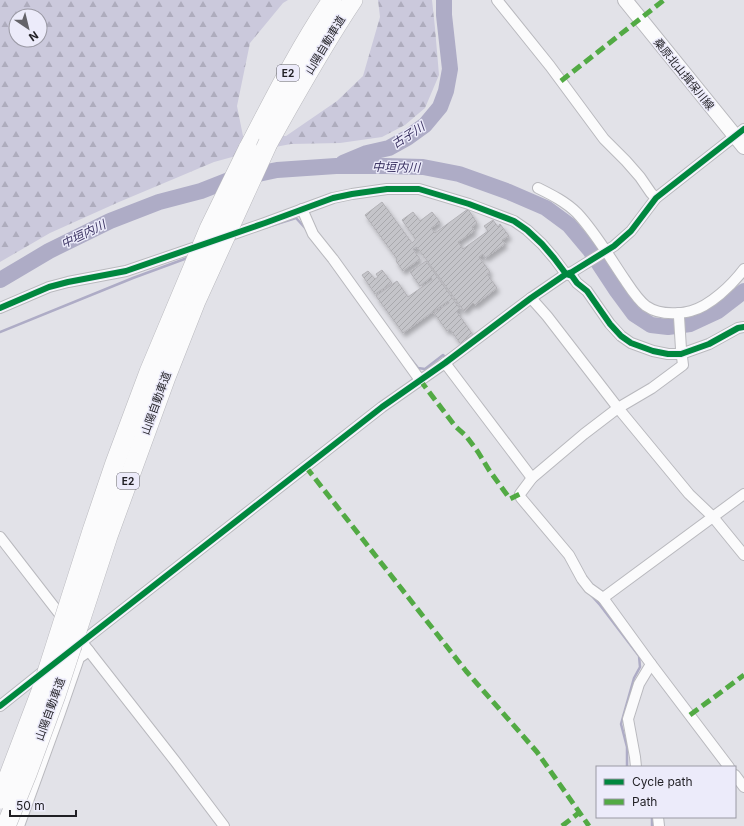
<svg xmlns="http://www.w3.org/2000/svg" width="744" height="826" viewBox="0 0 744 826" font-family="Inter,'Noto Sans JP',sans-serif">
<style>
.forest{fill:url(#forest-firs);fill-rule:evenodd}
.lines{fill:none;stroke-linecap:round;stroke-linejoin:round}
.stream{stroke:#aeacc6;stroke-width:2.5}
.river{stroke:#aeacc6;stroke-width:16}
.building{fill:url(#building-hatch);stroke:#b2b1b6;filter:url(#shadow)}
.street-casing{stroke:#b9b9be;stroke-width:12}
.secondary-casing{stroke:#b9b9be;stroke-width:16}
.highway-casing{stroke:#b9b9be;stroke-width:20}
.street{stroke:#fbfbfc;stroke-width:10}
.secondary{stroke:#fbfbfc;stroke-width:14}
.highway{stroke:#fbfbfc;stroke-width:19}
.highway-bridge-casing{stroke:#b9b9be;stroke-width:20;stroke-linecap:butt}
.highway-bridge{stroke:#fbfbfc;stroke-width:19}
.quiet{stroke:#52aa44;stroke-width:5;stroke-dasharray:10 5;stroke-linecap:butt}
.cycleway-casing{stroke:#ecebfa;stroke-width:8}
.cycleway{stroke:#00873e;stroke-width:6}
.labels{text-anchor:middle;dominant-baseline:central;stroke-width:3;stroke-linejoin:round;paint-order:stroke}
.shield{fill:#ecebfa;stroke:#5d5c64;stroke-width:1}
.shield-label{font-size:10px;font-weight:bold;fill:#201f24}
.street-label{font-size:11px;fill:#201f24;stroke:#ecebfa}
.water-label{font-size:12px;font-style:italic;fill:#3b3362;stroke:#ecebfa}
</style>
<defs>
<pattern id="forest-firs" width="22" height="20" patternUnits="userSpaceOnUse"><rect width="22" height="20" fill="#cbc9dc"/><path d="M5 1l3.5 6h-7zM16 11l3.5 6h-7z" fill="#aeacbd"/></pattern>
<pattern id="building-hatch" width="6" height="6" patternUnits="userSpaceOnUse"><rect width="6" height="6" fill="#c4c4c9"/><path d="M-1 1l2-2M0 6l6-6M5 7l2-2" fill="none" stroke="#a8a8ac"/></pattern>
<filter id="shadow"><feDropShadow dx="2.5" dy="4" stdDeviation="2" flood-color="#0004"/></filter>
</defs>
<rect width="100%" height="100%" fill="#e2e2e8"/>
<path class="forest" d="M 0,0 L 288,0 L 283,3 L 250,43 L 237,106 L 243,136 L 286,136 L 337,101 L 363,76 L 380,17 L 378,0 L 432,0 L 435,28 L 439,75 L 425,108 L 405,125 L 382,137 L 340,143 L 291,144 L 254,151 L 214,162 L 119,202 L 50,233 L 0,262 ZM 16,16 L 40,16 L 40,40 L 16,40 Z"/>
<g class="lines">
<g class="stream">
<polyline points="267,227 296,218 306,229"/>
<polyline points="0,332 133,278 190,257"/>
<polyline points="410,358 418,368 425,369 443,355 447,359"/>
<polyline points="591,595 600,605 639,656 640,667 634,678 621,724 627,747 627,767"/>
<polyline points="652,817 652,826"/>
</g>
<g class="river">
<polyline points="343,163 367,153 389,148 407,138 425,125 440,107 446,91 450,69 444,15 444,0"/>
<polyline points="0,280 49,251 110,221 159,202 201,191 229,180 277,170 336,166 385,166 423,167 459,174 509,192 546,208 569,225 590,250 617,291 634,314 651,325 668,327 690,324 718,311 744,291"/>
</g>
</g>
<g class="building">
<polygon points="382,202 412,243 415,240 415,238 402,220 413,212 420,221 432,212 440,222 431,228 435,233 468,209 477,223 472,227 474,231 458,242 463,249 488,231 484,226 493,220 498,227 500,224 509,236 502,240 505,244 485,258 483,254 479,257 490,272 487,274 497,288 475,305 473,303 464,311 417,247 413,249 420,259 403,271 396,261 397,259 365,215"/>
<polygon points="426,261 460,309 457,312 473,335 466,339 468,342 462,346 450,329 447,331 434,313 449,303 448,301 403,333 376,296 397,281 408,297 432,280 431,277 420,286 410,272"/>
<polygon points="382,270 392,283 375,294 362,275 368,271 375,279 378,277 376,274"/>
</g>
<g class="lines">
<defs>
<g id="street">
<polyline points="497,0 550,66 604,139 626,161 640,177 651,193 656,198"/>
<path d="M 538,188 C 552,195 566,202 577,213 C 595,232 610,258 625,280 C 631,289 638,300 646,306 C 656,313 667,314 679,313 L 679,317 L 681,349 L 683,365 L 652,388 L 618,408 L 584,434 L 532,478 L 520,494 L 521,498 L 569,555 L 582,579 L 589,588 L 603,598"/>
<polyline points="302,209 313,234 333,259 420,380"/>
<polyline points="225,237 265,223 333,198 352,194 387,189 419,189 469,204 514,221 527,230 542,244 554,258 566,274 572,276 577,283 587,291 610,324 621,336 631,343 653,351 668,354 681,354 709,344 738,328 744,327"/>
<polyline points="531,298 547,316 618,408 689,494 713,517 744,555"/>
<polyline points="0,308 49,287 68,282 126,271 202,245"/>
<path d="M 679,313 C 683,313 687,312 691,311 C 710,306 732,285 744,269"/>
<polyline points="445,363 532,478"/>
<polyline points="0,537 65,621"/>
<polyline points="78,637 175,761 224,826"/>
<polyline points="74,648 382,407 445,363 531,298 566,274 572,272 614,246 631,231 656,198 744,129"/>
<polyline points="0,706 45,670"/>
<polyline points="636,767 635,757 628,719 639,684 651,664"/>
<polyline points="729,767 651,664 603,598 744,494"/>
<polyline points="735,775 744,787"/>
<polyline points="658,817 659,826"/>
<polyline points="19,826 60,713 79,658 89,651"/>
</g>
<polyline id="secondary" points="625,0 744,147"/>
<g id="highway">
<path d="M 268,143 C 295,95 322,46 353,0"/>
<path d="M 248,149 C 274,99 300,47 332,0"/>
</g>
</defs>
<use href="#street" class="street-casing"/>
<use href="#secondary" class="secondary-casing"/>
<use href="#highway" class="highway-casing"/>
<use href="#street" class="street"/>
<use href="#secondary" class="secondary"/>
<use href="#highway" class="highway"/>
<defs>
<g id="highway-bridge">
<polyline points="0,799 41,691 92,531 115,463 149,372 209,229 248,149"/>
<polyline points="6,826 27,774 56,695 108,536 166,377 196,301 268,143"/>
</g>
</defs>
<use href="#highway-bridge" class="highway-bridge-casing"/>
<use href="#highway-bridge" class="highway-bridge"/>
<g class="quiet">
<polyline points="561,81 664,0"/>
<polyline points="420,380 455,426 466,436 478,452 489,470 510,499 520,494"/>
<polyline points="306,467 466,671 537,752 589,826"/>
<polyline points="690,715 744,675"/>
<polyline points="562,826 580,812"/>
</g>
<defs>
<g id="cycleway">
<polyline points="0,308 49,287 68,282 126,271 265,223 333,198 352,194 387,189 419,189 469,204 514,221 527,230 542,244 554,258 566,274 572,276 577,283 587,291 610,324 621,336 631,343 653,351 668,354 681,354 709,344 738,328 744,327"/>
<polyline points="0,706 382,407 445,363 531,298 566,274 572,272 614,246 631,231 656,198 744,129"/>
</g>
</defs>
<use href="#cycleway" class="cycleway-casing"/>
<use href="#cycleway" class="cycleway"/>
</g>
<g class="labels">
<g class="shield">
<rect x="277" y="65" width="22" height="16" rx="3"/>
<rect x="117" y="473" width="22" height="16" rx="3"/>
</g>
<g class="shield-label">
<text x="288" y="73">E2</text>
<text x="128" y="481">E2</text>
</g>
<g class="street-label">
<text transform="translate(325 45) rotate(-59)">山陽自動車道</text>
<text transform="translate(684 74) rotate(51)">桑原北山揖保川線</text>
<text transform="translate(156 403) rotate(-70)">山陽自動車道</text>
<text transform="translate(50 709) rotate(-70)">山陽自動車道</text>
</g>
<g class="water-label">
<text transform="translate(408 135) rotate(-33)">古子川</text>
<text transform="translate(396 167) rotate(1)">中垣内川</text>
<text transform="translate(83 234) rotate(-26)">中垣内川</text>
</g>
</g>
<rect x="596" y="766" width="140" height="52" fill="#ecebfa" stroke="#9a99a4"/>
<rect x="604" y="779" width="20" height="6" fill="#00873e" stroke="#9a99a4"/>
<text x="632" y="786" font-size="12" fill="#201f24">Cycle path</text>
<rect x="604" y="799" width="20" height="6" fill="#52aa44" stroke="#9a99a4"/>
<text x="632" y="806" font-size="12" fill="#201f24">Path</text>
<g transform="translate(28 28) rotate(145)"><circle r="19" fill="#ecebfa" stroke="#9a99a4"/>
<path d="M0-3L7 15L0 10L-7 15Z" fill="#646369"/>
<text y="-6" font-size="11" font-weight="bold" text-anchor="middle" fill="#201f24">N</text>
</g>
<path d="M10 810v6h66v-6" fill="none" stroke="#201f24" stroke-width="2"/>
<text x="16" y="810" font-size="12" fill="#201f24" stroke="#ecebfa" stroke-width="3" paint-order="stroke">50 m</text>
</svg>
